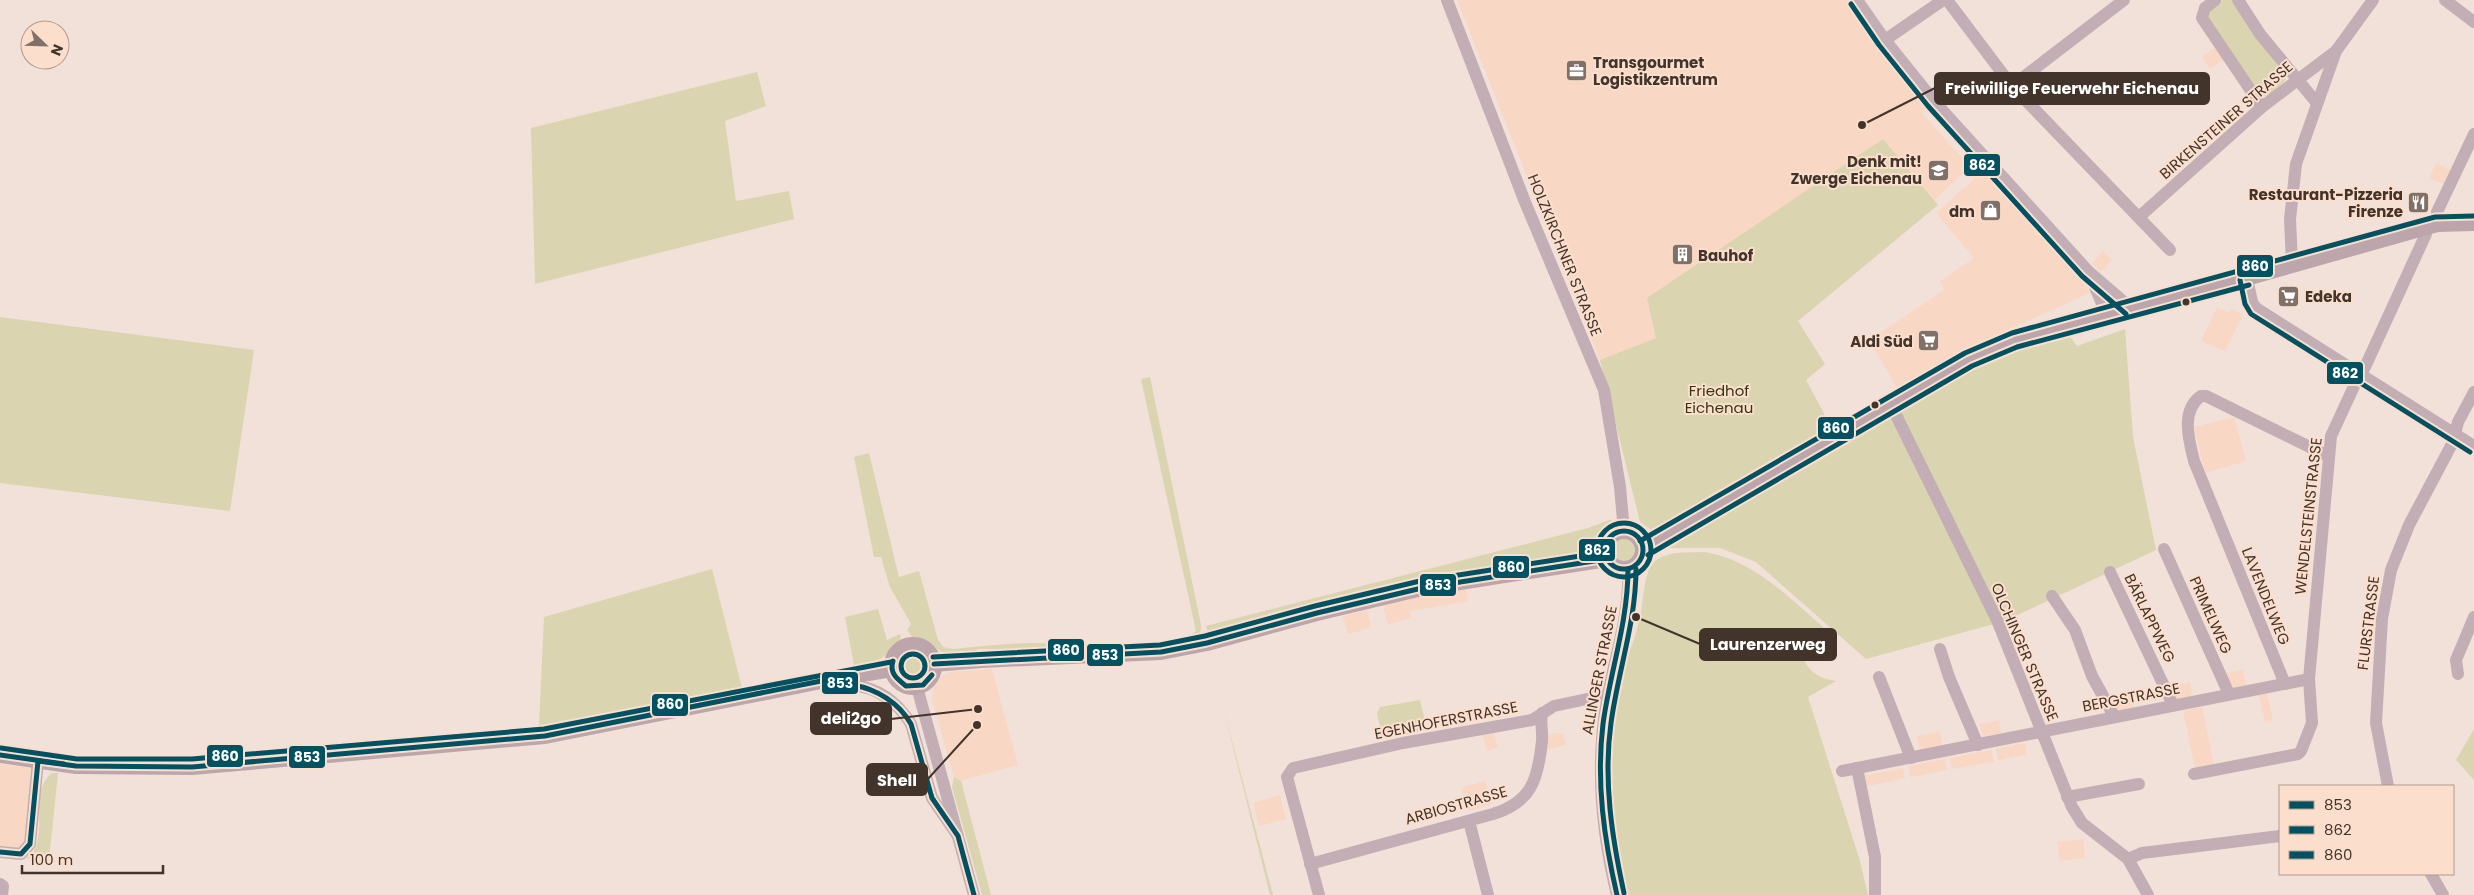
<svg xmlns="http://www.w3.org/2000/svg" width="2474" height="895" viewBox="0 0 2474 895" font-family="Poppins,sans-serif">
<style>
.built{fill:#f8d7c5}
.green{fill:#dad4b0}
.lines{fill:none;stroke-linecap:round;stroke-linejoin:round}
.minor{stroke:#c2aeb4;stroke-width:12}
.major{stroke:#bca5ab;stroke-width:16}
.bus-1-casing{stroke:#fcdecd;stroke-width:9}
.bus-2-casing{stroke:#fcdecd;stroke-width:9}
.bus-3-casing{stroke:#fcdecd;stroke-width:9}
.bus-1{stroke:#005262;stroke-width:5}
.bus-2{stroke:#005262;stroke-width:5}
.bus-3{stroke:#005262;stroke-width:5}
.bus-dot{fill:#42342b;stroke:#fcdecd;stroke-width:2}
.labels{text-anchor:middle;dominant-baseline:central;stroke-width:4;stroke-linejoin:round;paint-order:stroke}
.poi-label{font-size:15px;font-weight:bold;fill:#42342b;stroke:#fcdecd;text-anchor:end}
.street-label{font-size:15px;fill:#42342b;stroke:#fcdecd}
.park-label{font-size:15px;fill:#353710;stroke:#fcdecd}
.leader{fill:none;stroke:#42342b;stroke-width:2}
.callout-dot{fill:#42342b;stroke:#fcdecd;stroke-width:2}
.callout{fill:#42342b;stroke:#42342b;stroke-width:2}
.callout-label{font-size:16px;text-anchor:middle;font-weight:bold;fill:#fff}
.line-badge{stroke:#fcdecd;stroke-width:2}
.badge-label{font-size:14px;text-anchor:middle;font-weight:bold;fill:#fff}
</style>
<rect width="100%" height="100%" fill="#f2e1d8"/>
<g class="built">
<polygon points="1457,0 1850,0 1926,110 1922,113 1970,167 1934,200 1882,139 1656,338 1600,360"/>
<polygon points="2216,47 2224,59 2210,69 2202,57"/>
<polygon points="2436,163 2451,170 2444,184 2429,178"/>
<polygon points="1982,172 2039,230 2082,279 2090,293 1987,339 1899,391 1869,340 1944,290 1940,281 1974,258 1936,213"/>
<polygon points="2103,251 2112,260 2101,272 2092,263"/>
<polygon points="2217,307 2229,313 2231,309 2243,315 2225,351 2201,341"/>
<polygon points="2234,417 2246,461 2205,473 2194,427"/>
<polygon points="1466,589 1468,601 1411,611 1409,609 1411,618 1388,624 1383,606 1407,600 1409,605 1408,599"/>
<polygon points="1367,610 1371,628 1348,634 1343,616"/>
<polygon points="992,669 1018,765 961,781 954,777 932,700 933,688 942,676 949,672"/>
<polygon points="2243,670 2246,685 2229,688 2226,673"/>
<polygon points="2190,682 2192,696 2173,700 2171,686"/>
<polygon points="2267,693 2273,721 2265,723 2259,695"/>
<polygon points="2131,694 2134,707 2115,711 2112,698"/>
<polygon points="2202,707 2215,770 2196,773 2183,711"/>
<polygon points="1999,720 2001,733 1983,737 1980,724"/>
<polygon points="1940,732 1942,745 1920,749 1917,736"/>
<polygon points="1494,733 1498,748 1487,751 1483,735"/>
<polygon points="1555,733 1563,733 1566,745 1546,750 1550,734"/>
<polygon points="2025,743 2027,755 1998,760 1996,749"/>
<polygon points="1991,750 1994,762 1952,769 1950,758"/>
<polygon points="1945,759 1947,770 1910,777 1908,766"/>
<polygon points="0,764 32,768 25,842 19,849 0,848"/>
<polygon points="1903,768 1905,778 1864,787 1862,776"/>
<polygon points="1485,781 1492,804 1468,811 1461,788"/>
<polygon points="1280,795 1286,819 1259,826 1253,803"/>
<polygon points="2083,839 2085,858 2060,861 2057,842"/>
</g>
<g class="green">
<path d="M 2223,0 L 2234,0 L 2287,74 C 2286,84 2271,96 2262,96 L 2209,21 L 2209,11 Z"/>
<polygon points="757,72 766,106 725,121 736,201 789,191 794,219 535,284 531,128"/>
<polygon points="1883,139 1938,205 1798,321 1825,364 1806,380 1833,430 1748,484 1702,510 1653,531 1640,522 1600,360 1656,338 1647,298"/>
<polygon points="0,317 254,350 230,511 0,483"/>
<polygon points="2125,329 2133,437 2156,550 2005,621 1866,659 1756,562 1720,548 1669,548 1962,373 2017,348 2068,334 2077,346"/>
<path d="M 1150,377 L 1201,625 L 1200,636 L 1142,648 L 977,649 L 977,652 L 945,654 L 930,644 L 912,637 L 907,630 L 911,624 L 890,587 L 881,557 L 874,557 L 854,457 L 869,453 L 899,577 L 919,571 L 938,640 L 943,647 L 954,649 C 979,646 1005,644 1030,643 C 1060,643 1178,649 1196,631 L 1141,379 Z"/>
<polygon points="1612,519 1599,544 1586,554 1440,577 1209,636 1206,626 1588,528"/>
<circle cx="1624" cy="550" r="15"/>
<path d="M 1704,552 C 1756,560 1793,602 1832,635 L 1809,636 L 1798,648 C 1807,668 1813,678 1836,681 L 1808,697 L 1860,861 L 1868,895 L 1625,895 C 1608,832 1601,766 1614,702 C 1620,674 1633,647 1640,618 C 1643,604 1644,573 1653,563 C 1666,550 1687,553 1704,552 Z"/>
<polygon points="712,569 742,688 539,726 544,617"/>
<path d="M 878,609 L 887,640 L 900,634 L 901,638 C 886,659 879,662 854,665 L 845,617 Z"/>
<circle cx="913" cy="666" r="16"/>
<polygon points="1420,700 1427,730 1395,737 1393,729 1381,732 1377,713 1380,707"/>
<polygon points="1223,707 1273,895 1270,895"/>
<polygon points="2474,729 2474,780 2456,760"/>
<path d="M 52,773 L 58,773 L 49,860 L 26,858 C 52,844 27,791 52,773 Z"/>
<polygon points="954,777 961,781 991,895 982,895 952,787"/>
</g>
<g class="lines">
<g class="minor">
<polyline points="1447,0 1525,202 1604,390 1620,487 1624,531"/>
<polyline points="1857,0 1885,40 1934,101 2088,271 2131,308"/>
<polyline points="1947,0 2012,86 2170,250"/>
<polyline points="2215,0 2205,8 2202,18 2262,107"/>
<polyline points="2238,0 2260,34 2316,102"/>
<polyline points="2445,0 2474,22"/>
<polyline points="1885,40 1943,0"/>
<polyline points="2012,86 2124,0"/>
<polyline points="2139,217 2262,107 2336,51"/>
<polyline points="2437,224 2437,212 2474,134"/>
<polyline points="2292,264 2290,219 2296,164 2336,51 2373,0"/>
<polyline points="2088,271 2107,315"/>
<polyline points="2247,278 2252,302 2256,308 2474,446"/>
<polyline points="1891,405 1997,620 2072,807 2082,823 2128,859 2148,895"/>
<polyline points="2164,549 2229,694"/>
<polyline points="2110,572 2173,705"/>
<polyline points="2052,596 2075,630 2092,676 2114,716"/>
<polyline points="1940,649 1949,677 1978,745"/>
<polyline points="2458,674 2456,660 2474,617"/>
<polyline points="1879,677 1911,758"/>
<path d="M 833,682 C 840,685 847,684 853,685 C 879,688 898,703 911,724 L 932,798 L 958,836"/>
<path d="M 2285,684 L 2194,461 C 2189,440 2180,411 2201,396 L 2206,396 L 2328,456"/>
<polyline points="917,687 974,895"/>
<polyline points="1857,768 1875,857 1875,895"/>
<polyline points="1842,771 2309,679"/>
<polyline points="2194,774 2298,754 2301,751 2312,723 2309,679 2331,436 2356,382 2365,367 2426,234 2426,227"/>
<polyline points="2388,786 2376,723 2382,619 2391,570 2409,525 2453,442 2458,422 2474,392"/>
<polyline points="2067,797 2139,784"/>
<polyline points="1469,821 1488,895"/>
<polyline points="0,852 21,854 30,844 38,761"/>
<polyline points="2128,859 2142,853 2280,836"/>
<path d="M 1310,864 L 1493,814 C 1532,802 1538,779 1542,741 C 1543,732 1540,723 1542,713"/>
<polyline points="2431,874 2443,895"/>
<polyline points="0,884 3,886 2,895"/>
<polyline points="1319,895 1287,777 1293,768 1403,743 1532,720 1554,706 1601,696 1607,697"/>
<path d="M 1617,895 C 1601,830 1595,766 1607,700 C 1615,655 1630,615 1628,569"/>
</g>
<g class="major">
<circle cx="1624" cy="550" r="19"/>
<polyline points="1644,548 1702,516 1969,359 2015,340 2218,286 2437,224 2474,223"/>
<circle cx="913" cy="666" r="21"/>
<polyline points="934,664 981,660 1161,652 1207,643 1317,613 1422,588 1607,559"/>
<polyline points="0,755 76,766 192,767 545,736 826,680 892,669"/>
</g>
<defs>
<g id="bus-1">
<circle cx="1624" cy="550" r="19"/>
<path d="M 893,661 C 889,673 897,679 906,686 L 923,685 L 932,675"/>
<polyline points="934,664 1161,652 1207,643 1317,613 1422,588 1607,559"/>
<polyline points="0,755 64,764"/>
<path d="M 38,761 L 76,766 L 192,767 L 545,736 L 826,680 C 836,683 844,683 853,685 C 877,689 899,703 911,724 L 932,798 L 958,836 L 974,895"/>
<polyline points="0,852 21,854 30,844 38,761"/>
<path d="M 1617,895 C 1604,839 1596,782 1603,724 C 1610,672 1628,622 1628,569"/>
</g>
<g id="bus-2">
<polyline points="1851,4 1879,45 1928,106 2082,276 2126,314"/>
<polyline points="2240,280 2245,304 2251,314 2470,452"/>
<circle cx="1624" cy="550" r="27"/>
<polyline points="1648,555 1972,366 2017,347 2249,285"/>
<path d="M 1624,893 C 1612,838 1603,780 1611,723 C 1618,671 1636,622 1636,569"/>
</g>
<g id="bus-3">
<polyline points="1640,541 1965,353 2012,333 2435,217 2474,216"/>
<circle cx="913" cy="666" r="12"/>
<polyline points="933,657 1160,645 1205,636 1315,606 1420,581 1606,552"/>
<polyline points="1,748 77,759 192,759 544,729 891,662"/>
</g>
</defs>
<use href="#bus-1" class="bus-1-casing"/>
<use href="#bus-2" class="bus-2-casing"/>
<use href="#bus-3" class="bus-3-casing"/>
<use href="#bus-1" class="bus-1"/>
<use href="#bus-2" class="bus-2"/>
<use href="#bus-3" class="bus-3"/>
</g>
<defs>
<symbol id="office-square" viewBox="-11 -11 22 22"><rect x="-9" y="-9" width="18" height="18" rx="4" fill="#807168" stroke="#fcdecd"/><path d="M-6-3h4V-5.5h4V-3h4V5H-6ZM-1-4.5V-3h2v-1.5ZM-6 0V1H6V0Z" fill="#fff"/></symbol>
<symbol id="school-square" viewBox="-11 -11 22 22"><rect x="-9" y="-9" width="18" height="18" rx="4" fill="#807168" stroke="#fcdecd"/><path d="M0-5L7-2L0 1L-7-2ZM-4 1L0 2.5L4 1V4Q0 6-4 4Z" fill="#fff"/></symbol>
<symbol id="restaurant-square" viewBox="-11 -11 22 22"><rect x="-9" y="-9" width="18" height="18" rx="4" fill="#807168" stroke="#fcdecd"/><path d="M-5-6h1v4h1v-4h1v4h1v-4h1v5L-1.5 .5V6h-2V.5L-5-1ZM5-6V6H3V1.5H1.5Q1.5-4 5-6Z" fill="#fff"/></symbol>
<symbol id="shop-square" viewBox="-11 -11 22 22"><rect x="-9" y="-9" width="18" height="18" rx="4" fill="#807168" stroke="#fcdecd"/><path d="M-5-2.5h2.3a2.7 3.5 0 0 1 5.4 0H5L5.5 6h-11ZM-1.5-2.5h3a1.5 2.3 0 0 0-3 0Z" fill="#fff"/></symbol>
<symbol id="building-square" viewBox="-11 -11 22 22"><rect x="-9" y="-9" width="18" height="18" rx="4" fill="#807168" stroke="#fcdecd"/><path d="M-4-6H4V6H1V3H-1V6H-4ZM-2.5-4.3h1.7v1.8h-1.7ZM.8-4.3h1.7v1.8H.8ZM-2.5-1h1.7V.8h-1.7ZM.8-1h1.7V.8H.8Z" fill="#fff"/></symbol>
<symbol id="supermarket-square" viewBox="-11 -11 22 22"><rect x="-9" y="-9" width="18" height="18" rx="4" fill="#807168" stroke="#fcdecd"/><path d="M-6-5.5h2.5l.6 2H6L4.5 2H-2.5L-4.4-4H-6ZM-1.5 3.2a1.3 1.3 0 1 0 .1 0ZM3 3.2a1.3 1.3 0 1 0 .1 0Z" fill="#fff"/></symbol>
</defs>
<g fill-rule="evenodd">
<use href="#office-square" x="1564" y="58" width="25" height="25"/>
<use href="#school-square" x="1926" y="158" width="25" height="25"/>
<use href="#restaurant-square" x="2406" y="190" width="25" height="25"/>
<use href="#shop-square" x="1978" y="198" width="25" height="25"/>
<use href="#building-square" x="1670" y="242" width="25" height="25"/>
<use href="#supermarket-square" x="2276" y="284" width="25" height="25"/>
<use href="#supermarket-square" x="1916" y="328" width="25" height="25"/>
</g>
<g class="bus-dot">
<circle cx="2186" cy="302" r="4.5"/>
<circle cx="1875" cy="405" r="4.5"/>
</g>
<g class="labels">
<g class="poi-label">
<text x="1593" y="62" text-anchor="start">Transgourmet<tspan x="1593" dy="17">Logistikzentrum</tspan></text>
<text x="1922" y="161">Denk mit!<tspan x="1922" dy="17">Zwerge Eichenau</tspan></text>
<text x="2403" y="194">Restaurant-Pizzeria<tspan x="2403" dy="17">Firenze</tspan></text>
<text x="1975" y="211">dm</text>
<text x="1698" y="255" text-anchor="start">Bauhof</text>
<text x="2305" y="296" text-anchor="start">Edeka</text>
<text x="1913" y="341">Aldi Süd</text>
</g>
<g class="street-label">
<text transform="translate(2226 120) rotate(-41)">BIRKENSTEINER STRASSE</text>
<text transform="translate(1565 255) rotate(68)">HOLZKIRCHNER STRASSE</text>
<text transform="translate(2308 516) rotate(-84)">WENDELSTEINSTRASSE</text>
<text transform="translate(2266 596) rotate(68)">LAVENDELWEG</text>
<text transform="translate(2211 615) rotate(66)">PRIMELWEG</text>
<text transform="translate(2150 618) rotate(64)">BÄRLAPPWEG</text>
<text transform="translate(2368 623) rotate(-83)">FLURSTRASSE</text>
<text transform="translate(2025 652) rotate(67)">OLCHINGER STRASSE</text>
<text transform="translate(1599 670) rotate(-79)">ALLINGER STRASSE</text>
<text transform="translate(2131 697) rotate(-11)">BERGSTRASSE</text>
<text transform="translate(1446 720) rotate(-11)">EGENHOFERSTRASSE</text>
<text transform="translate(1456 805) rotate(-16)">ARBIOSTRASSE</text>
</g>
<g class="park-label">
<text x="1719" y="390">Friedhof<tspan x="1719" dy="17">Eichenau</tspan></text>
</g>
</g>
<path class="leader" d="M1862 125L1935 88M1636 617L1700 644M978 709L891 719M977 725L927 780"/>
<g class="callout-dot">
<circle cx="1862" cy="125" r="5"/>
<circle cx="1636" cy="617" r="5"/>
<circle cx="978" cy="709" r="5"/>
<circle cx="977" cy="725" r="5"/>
</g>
<g class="callout">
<rect x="1935" y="73" width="274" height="31" rx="5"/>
<rect x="1700" y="629" width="136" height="31" rx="5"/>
<rect x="811" y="703" width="80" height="31" rx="5"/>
<rect x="867" y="764" width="60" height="31" rx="5"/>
</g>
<g class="callout-label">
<text x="2072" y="94">Freiwillige Feuerwehr Eichenau</text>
<text x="1768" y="650">Laurenzerweg</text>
<text x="851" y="724">deli2go</text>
<text x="897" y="786">Shell</text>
</g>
<g class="line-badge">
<rect x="1963" y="153" width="38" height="24" rx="5" fill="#005262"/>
<rect x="2236" y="254" width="38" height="24" rx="5" fill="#005262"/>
<rect x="2326" y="361" width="38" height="24" rx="5" fill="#005262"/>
<rect x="1817" y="416" width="38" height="24" rx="5" fill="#005262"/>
<rect x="1578" y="538" width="38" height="24" rx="5" fill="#005262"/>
<rect x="1492" y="555" width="38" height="24" rx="5" fill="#005262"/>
<rect x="1419" y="573" width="38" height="24" rx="5" fill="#005262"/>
<rect x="1047" y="638" width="38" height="24" rx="5" fill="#005262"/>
<rect x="1086" y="643" width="38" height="24" rx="5" fill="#005262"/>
<rect x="821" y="671" width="38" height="24" rx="5" fill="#005262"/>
<rect x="651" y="693" width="38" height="24" rx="5" fill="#005262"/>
<rect x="206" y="744" width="38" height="24" rx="5" fill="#005262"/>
<rect x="288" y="745" width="38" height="24" rx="5" fill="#005262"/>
</g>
<g class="badge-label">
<text x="1982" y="170">862</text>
<text x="2255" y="271">860</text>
<text x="2345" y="378">862</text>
<text x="1836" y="433">860</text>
<text x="1597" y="555">862</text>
<text x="1511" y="572">860</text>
<text x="1438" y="590">853</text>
<text x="1066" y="655">860</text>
<text x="1105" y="660">853</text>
<text x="840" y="688">853</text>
<text x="670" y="709">860</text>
<text x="225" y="761">860</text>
<text x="307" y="762">853</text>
</g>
<rect x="2279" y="785" width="175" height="90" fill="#fcdecd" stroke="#b29a8c"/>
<rect x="2289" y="801" width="25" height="8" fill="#005262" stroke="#b29a8c"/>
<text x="2324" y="810" font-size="15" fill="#42342b">853</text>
<rect x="2289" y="826" width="25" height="8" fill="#005262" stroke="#b29a8c"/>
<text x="2324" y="835" font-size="15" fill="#42342b">862</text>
<rect x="2289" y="851" width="25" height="8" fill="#005262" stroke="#b29a8c"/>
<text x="2324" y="860" font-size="15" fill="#42342b">860</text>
<g transform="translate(45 45) rotate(113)"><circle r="24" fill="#fcdecd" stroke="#b29a8c"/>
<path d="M0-4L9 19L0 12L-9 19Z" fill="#807168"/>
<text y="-8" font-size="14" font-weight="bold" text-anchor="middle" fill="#42342b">N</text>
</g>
<path d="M22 865v8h141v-8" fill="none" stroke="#42342b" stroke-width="2.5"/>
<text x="30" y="865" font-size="15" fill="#42342b" stroke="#fcdecd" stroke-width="4" paint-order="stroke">100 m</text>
</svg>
